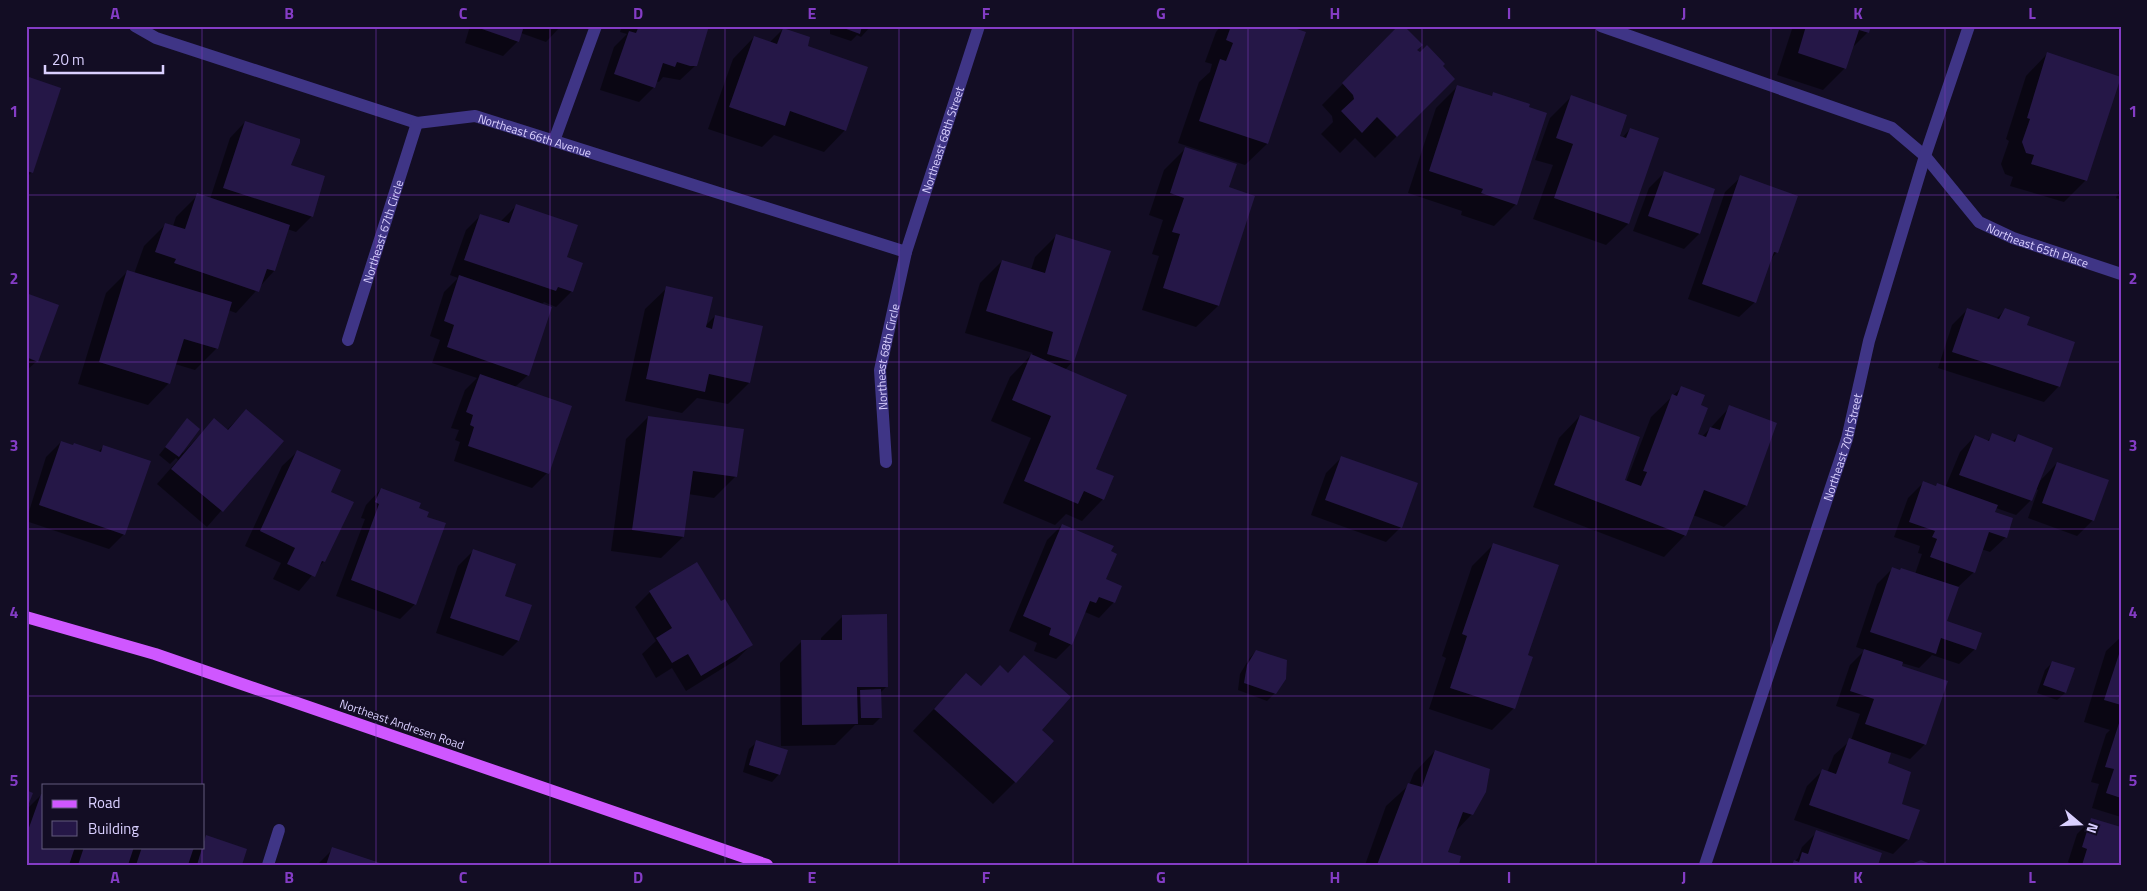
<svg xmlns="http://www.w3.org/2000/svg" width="2147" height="891" viewBox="0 0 2147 891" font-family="'Titillium Web',sans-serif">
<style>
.shadow{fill:#0007}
.building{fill:#251747}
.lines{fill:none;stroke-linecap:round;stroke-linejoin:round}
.minor{stroke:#3f3586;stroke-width:12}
.major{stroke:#cf57ff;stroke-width:12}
.grid{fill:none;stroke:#843cc5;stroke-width:1;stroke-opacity:0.55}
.labels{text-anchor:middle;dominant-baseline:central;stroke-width:5;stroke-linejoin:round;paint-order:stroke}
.street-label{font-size:12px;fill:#dad0ff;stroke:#130d24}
.neatline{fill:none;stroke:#843cc5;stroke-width:2}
.grid-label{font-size:16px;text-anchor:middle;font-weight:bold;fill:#843cc5}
</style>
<rect width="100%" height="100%" fill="#130d24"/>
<g class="shadow">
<polygon points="470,26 561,26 546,42 521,33 518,41 503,56 465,43"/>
<polygon points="622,26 708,26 696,65 680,80 663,77 659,82 656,81 654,87 639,102 600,90 614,47 627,34 620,32"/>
<polygon points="830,26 871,26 861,37 857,35 851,41 830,34"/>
<polygon points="1221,26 1284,26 1304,33 1267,144 1245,165 1178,143 1199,82 1210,72 1212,64 1205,62 1216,32"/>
<polygon points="1400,26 1416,50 1441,66 1454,79 1375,158 1355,138 1340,153 1321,134 1333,122 1332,116 1322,105"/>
<polygon points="1793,26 1870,26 1868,32 1851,49 1845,68 1823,90 1777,75"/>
<polygon points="2110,26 2121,26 2121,31 2110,27"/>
<polygon points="783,29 806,47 845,130 824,152 774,135 762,147 708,129 733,59 754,37 770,42"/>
<polygon points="2047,54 2086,180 2064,202 2010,186 2013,177 2005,174 2001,164 2009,141 2006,139 2026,76"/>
<polygon points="26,79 32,172 26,178"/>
<polygon points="1458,86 1490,97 1494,94 1516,204 1494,226 1461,215 1462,211 1408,193 1436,108"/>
<polygon points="1571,97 1619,137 1622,138 1630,129 1658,139 1628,224 1606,245 1533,219 1553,165 1535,160 1550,118"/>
<polygon points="245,122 289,166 324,177 311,217 296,232 287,229 274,271 236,313 228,310 217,348 195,370 175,364 169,383 148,405 78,384 106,293 127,272 134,274 144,246 166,224 173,226 176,217 198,195 210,199 230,138"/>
<polygon points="1185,149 1227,188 1218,306 1196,327 1142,310 1159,256 1152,254 1163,220 1149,215 1164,170"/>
<polygon points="1664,173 1714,190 1699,234 1684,249 1633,231 1649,188"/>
<polygon points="1741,177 1777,252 1770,260 1755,302 1739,317 1688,299 1725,192"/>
<polygon points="2121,185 2121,200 2116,198"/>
<polygon points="516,206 565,258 581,264 571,292 556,307 544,302 541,305 528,375 515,387 547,473 532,488 454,461 460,442 455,440 459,430 451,428 465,390 477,378 432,363 440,340 430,336 444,292 458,278 450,275 466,230 481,215 501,221"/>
<polygon points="1056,236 1073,361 1065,370 1103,499 1082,521 1066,514 1055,525 1003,503 1031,438 991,421 1010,377 1033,353 965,333 980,283 1002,261 1031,270 1035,257"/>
<polygon points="667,288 705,326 715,316 749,383 728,404 697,398 682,413 625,401 645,309"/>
<polygon points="26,294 37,361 26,371"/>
<polygon points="1967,310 1996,319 2005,310 2026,326 2059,386 2044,402 1938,368 1952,325"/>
<polygon points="1681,388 1699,406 1696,435 1702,437 1730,407 1776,424 1746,506 1724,527 1693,515 1685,535 1664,557 1533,507 1559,438 1580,416 1623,481 1626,482 1651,417"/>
<polygon points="246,410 282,441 207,527 157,484 178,460 176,458 170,464 159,455 187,420 182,452 183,453 214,420 227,430"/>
<polygon points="648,417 736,476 714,498 688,494 683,537 661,558 611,551 626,439"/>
<polygon points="1993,435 2012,442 2019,435 2039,482 2057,463 2107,481 2092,521 2077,536 2028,518 2038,490 2036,489 2031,500 2016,515 1996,508 1994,513 2006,537 1990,552 1981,549 1974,572 1958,587 1945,622 1975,649 1959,664 1932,655 1919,668 1902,663 1900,666 1925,744 1910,759 1890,752 1886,764 1900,804 1908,839 1893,854 1794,820 1807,786 1822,771 1827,773 1834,755 1851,740 1860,714 1836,706 1850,665 1865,650 1856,647 1877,584 1892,569 1915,574 1922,554 1918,553 1920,546 1894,537 1908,498 1923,483 1945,488 1960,452 1975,436 1987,441"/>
<polygon points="61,442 98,452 104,446 124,534 109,549 26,521 46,457"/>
<polygon points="298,451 329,492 324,561 299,591 273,579 281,563 245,546 282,466"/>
<polygon points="1342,457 1401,527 1386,542 1311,515 1326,473"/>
<polygon points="381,489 417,509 415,604 400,619 336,596 365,519 361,518 366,505"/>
<polygon points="1062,525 1110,552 1104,580 1114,602 1099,618 1085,612 1071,644 1056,659 1034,651 1037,643 1009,631 1047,540"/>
<polygon points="1494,544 1527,656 1514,708 1492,730 1429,709 1446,658 1442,656 1472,566"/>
<polygon points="473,551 518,641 503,656 436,633 458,566"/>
<polygon points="650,592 721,602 751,645 736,660 686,691 672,668 656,678 642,654 656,641 635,607"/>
<polygon points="843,616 887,686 880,693 881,717 873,725 855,725 835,745 781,746 780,663 802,641 821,641 821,638"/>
<polygon points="2121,637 2121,817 2092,808 2099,784 2091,782 2106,734 2110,730 2084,722 2106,651"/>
<polygon points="1256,651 1275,693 1267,701 1238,690 1240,674 1249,659"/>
<polygon points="2053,662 2073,669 2065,693 2057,700 2037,693 2045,670"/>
<polygon points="1000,667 1041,730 1015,782 993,804 913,731 966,675 980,687"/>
<polygon points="757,742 779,774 772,782 743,772 749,749"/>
<polygon points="1435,751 1472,814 1454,833 1447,852 1458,865 1365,865 1386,806 1409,785 1414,773"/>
<polygon points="41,795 44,847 192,847 190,853 196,847 204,847 204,840 207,837 241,865 26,865 26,810"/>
<polygon points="2092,819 2121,865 2072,865 2068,862 2077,834"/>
<polygon points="1817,832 1877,865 1791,865 1798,858 1802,847"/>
<polygon points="333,849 380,865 317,865"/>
</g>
<g class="building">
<polygon points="480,26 524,26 519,42 479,28"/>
<polygon points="639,26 709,26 697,66 690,66 677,62 675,67 663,63 655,88 614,74 629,31 636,33"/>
<polygon points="838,26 862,26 860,34"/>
<polygon points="1231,26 1288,26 1306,32 1268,144 1199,121 1220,59 1226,61 1233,43 1226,40"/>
<polygon points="1398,26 1404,26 1423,45 1417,50 1420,52 1427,45 1445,64 1443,66 1455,79 1397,137 1377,117 1362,133 1341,111 1354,99 1353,95 1342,83"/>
<polygon points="1806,26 1871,26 1869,33 1859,30 1846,69 1798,53"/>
<polygon points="783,28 810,37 808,46 868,67 846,131 790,111 785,126 729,107 754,36 777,44"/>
<polygon points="2047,52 2121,77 2087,181 2031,164 2034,155 2026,153 2022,142 2030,119 2027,118"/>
<polygon points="26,76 61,88 33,173 26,171"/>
<polygon points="1457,85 1492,96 1493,92 1530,104 1529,107 1547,113 1517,205 1481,193 1483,189 1429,171"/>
<polygon points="1571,95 1627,115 1620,136 1626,138 1630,128 1659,138 1629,224 1554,198 1573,144 1556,138"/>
<polygon points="245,121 300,139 300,143 291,165 325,176 313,217 223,188"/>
<polygon points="1185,147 1237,164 1229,187 1255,196 1219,306 1163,288 1180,234 1172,232 1184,198 1170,193"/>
<polygon points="1664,171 1715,189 1700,234 1648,216"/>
<polygon points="1740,175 1798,196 1778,253 1774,252 1756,303 1702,284"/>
<polygon points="197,193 290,225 275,271 267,269 259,292 174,263 176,259 155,252 165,223 185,229"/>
<polygon points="516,204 578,225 567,257 583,263 573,292 558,287 556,291 464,260 480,214 509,223"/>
<polygon points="1056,234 1111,251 1074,362 1047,354 1053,332 986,311 1002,260 1045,273"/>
<polygon points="127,270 232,302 218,349 184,339 170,384 99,362"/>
<polygon points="459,275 552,307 529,376 447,347 454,325 444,321"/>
<polygon points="666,286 713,297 706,327 712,329 715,315 763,326 750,383 709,374 705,392 646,379"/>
<polygon points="26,293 59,305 38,362 26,357"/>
<polygon points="1967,308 1999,319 2005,308 2030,317 2027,325 2075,342 2060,387 1952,352"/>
<polygon points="1031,354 1127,395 1096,469 1114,476 1104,500 1084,491 1078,504 1024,481 1051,416 1012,400"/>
<polygon points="480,374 572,406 549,474 468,446 474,427 470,425 473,415 466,412"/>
<polygon points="1681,386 1705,395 1701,405 1708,408 1698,434 1706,437 1710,427 1720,430 1729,405 1777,423 1747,506 1704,490 1686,536 1554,485 1580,415 1640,437 1625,480 1641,486 1647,472 1643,471 1672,394 1677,396"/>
<polygon points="246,409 284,441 223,512 171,469 214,418 228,430"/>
<polygon points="648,416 744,429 737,477 693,471 684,537 632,530"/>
<polygon points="187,418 200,429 179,457 165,447"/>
<polygon points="1992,433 2015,442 2018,434 2053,448 2032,501 1959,475 1975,435 1989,441"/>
<polygon points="61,441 73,445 74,443 101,452 103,445 151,461 125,535 39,505"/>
<polygon points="297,450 341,470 331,492 354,502 325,562 322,561 315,577 287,564 295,548 260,531"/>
<polygon points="1341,456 1418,483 1402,528 1325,500"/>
<polygon points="2057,462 2109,480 2094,521 2042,503"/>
<polygon points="1923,481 1936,486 1937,483 1998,505 1995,512 2013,518 2007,538 1989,532 1975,573 1930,557 1937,539 1932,537 1935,531 1909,522"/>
<polygon points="381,488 421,503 419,508 429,512 427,517 446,523 416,605 351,580 379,504 375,502"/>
<polygon points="1062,524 1114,546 1111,551 1117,554 1106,579 1122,586 1115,603 1099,597 1096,603 1090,601 1072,645 1049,635 1051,628 1023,616"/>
<polygon points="1493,543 1559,565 1528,655 1533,657 1515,709 1450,688 1467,636 1462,634"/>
<polygon points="473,549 516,564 505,596 532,605 519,641 450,618"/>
<polygon points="697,562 721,601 725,599 753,645 701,676 688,654 672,663 656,638 672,628 649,591"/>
<polygon points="1892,567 1900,570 1901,568 1959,587 1947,621 1982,633 1976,650 1941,638 1936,654 1870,632"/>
<polygon points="887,614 888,687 857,687 858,724 802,725 801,640 842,640 842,615"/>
<polygon points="1864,649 1903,662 1902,666 1948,681 1926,745 1865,724 1874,699 1850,691"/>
<polygon points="1256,650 1287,660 1286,679 1276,694 1244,683 1247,665"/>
<polygon points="2120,651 2121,651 2121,705 2104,700"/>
<polygon points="1024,655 1071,697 1042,730 1054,741 1016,783 934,709 966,673 981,686 1000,665 1008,673"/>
<polygon points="2052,661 2075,668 2066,693 2043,685"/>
<polygon points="881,689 882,718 861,718 860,690"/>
<polygon points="2120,720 2121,720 2121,798 2106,793 2114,769 2105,767"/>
<polygon points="1849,738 1891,753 1888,763 1911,772 1902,804 1920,810 1909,840 1809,805 1822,769 1836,774"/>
<polygon points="756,740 788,750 780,775 749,765"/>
<polygon points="1435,750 1490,769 1486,792 1473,815 1463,812 1448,852 1461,856 1459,865 1377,865 1408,783 1422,787"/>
<polygon points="26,790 33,793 26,811"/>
<polygon points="41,794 44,795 44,847 75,847 69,865 26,865 26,836"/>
<polygon points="2091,818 2121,827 2121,865 2082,865 2087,849 2082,847"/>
<polygon points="1816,830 1882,853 1878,865 1792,865 1794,860 1799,862 1802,852 1808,854"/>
<polygon points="206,835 247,849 242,865 197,865"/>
<polygon points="84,847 134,847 128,865 78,865"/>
<polygon points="142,847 194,847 188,865 136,865"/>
<polygon points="332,847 383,864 383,865 326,865"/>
<polygon points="1921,860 1933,865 1909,865"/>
</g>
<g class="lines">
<g class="minor">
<path id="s1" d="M 135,26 L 156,38 L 417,123 L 475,116 L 906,252"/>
<path id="s2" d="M 1601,26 L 1892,128 L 1925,156 L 1979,222 L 2013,238 L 2121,274"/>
<polyline points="554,141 596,26"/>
<path id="s3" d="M 348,340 L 417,123"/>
<path id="s4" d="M 886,462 L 880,370 L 906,252 L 979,26"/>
<polyline points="268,865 279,830"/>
<path id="s5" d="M 1705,865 L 1847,439 L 1869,341 L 1925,156 L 1969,26"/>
</g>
<polyline class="major" points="26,617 155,654 767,865"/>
</g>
<path class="grid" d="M 202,26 L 202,785M 376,26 L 376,865M 550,26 L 550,865M 725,26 L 725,865M 899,26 L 899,865M 1073,26 L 1073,865M 1248,26 L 1248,865M 1422,26 L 1422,865M 1596,26 L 1596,865M 1771,26 L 1771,865M 1945,26 L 1945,865M 26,195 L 2121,195M 26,362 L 2121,362M 26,529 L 2121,529M 26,696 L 2121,696M 202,847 L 202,865"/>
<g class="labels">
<g class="street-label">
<text stroke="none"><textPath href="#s1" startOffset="420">Northeast 66th Avenue</textPath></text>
<text stroke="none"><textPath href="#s4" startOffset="331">Northeast 68th Street</textPath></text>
<text stroke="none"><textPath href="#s3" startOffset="114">Northeast 67th Circle</textPath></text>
<text stroke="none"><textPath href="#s2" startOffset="500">Northeast 65th Place</textPath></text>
<text stroke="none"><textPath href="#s4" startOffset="106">Northeast 68th Circle</textPath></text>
<text stroke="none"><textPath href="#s5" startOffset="440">Northeast 70th Street</textPath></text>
<text transform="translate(402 724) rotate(19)">Northeast Andresen Road</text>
</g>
</g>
<rect width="2147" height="891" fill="none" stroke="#130d24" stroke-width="55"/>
<rect x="42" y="784" width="162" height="65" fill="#130d24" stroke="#635b7c"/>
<rect x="52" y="800" width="25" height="8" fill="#cf57ff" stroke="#635b7c"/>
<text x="88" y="808" font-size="15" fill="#dad0ff">Road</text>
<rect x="52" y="821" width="25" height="15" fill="#251747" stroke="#635b7c"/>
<text x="88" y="834" font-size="15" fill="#dad0ff">Building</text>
<g transform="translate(2080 824) rotate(109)" stroke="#130d24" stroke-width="4" paint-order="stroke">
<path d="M0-4L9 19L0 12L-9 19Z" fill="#dad0ff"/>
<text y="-8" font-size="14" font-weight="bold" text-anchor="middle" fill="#dad0ff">N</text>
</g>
<path d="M45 65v8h118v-8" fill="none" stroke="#dad0ff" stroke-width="2.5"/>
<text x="52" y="65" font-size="15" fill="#dad0ff" stroke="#130d24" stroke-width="4" paint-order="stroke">20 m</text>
<rect x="28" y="28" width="2092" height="836" class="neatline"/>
<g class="grid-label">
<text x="115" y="19">A</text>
<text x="289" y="19">B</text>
<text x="463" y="19">C</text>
<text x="638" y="19">D</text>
<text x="812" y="19">E</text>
<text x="986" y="19">F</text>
<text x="1161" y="19">G</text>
<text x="1335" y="19">H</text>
<text x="1509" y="19">I</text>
<text x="1684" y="19">J</text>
<text x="1858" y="19">K</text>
<text x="2032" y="19">L</text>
<text x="14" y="117">1</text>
<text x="2133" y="117">1</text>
<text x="14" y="284">2</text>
<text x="2133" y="284">2</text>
<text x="14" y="451">3</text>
<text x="2133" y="451">3</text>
<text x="14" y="618">4</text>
<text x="2133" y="618">4</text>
<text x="14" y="786">5</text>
<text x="2133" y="786">5</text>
<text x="115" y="883">A</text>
<text x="289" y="883">B</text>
<text x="463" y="883">C</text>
<text x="638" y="883">D</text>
<text x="812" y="883">E</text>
<text x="986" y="883">F</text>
<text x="1161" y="883">G</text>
<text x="1335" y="883">H</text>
<text x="1509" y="883">I</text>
<text x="1684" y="883">J</text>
<text x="1858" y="883">K</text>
<text x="2032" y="883">L</text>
</g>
</svg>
